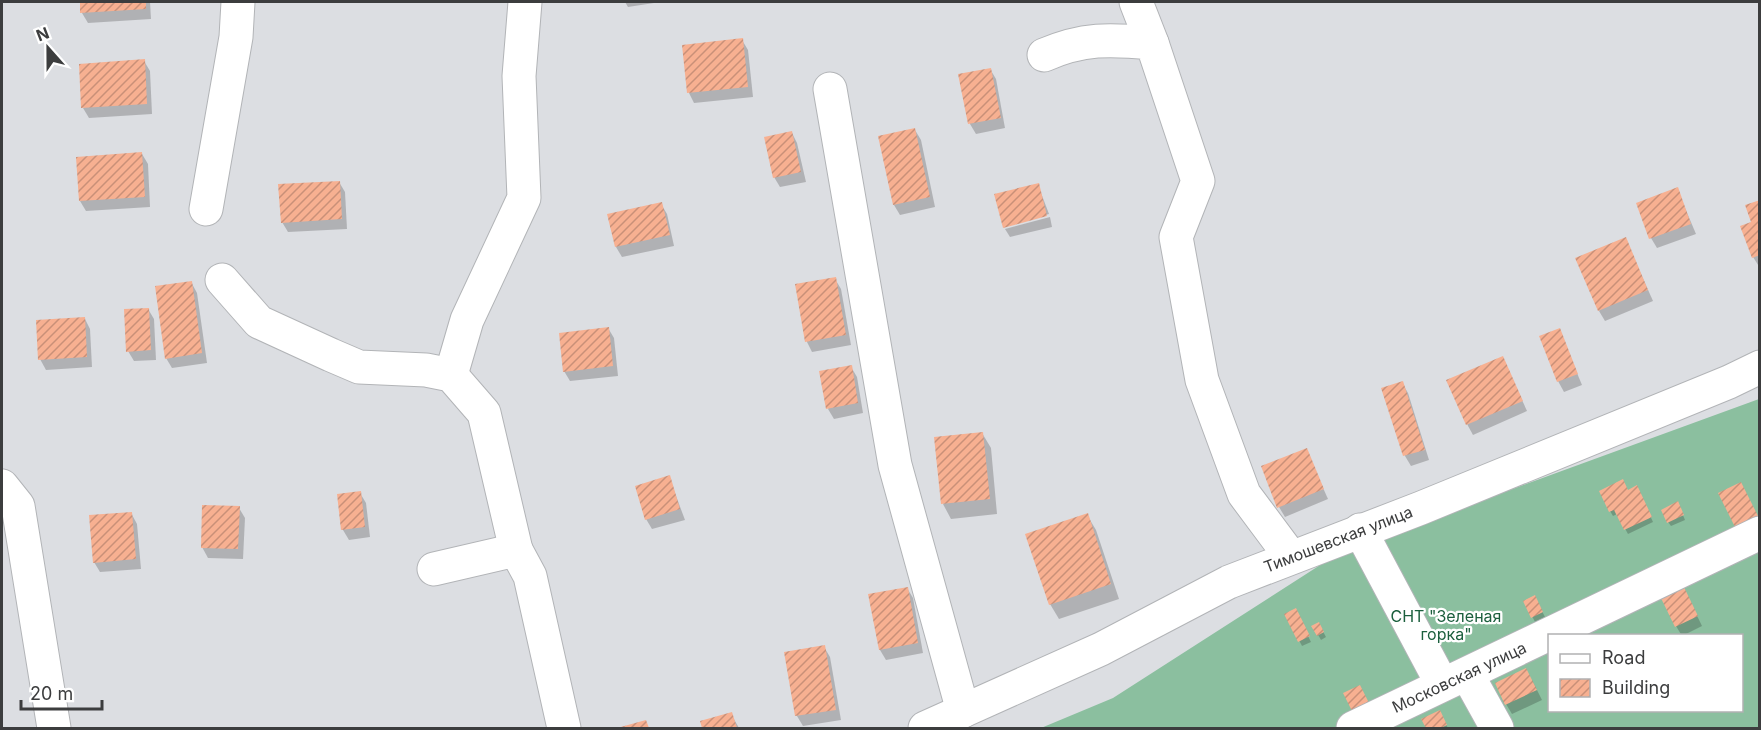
<svg xmlns="http://www.w3.org/2000/svg" width="1761" height="730" viewBox="0 0 1761 730" font-family="Inter,sans-serif">
<style>
.garden{fill:#8bbf9f;fill-rule:evenodd}
.shadow{fill:#0003}
.building{fill:url(#building-hatch)}
.lines{fill:none;stroke-linecap:round;stroke-linejoin:round}
.minor-casing{stroke:#b2b4b7;stroke-width:35}
.minor{stroke:#fff;stroke-width:33}
.labels{text-anchor:middle;dominant-baseline:central;stroke-width:4.5;stroke-linejoin:round;paint-order:stroke}
.street-label{font-size:16px;fill:#3c3d3e;stroke:#fff}
.park-label{font-size:16px;fill:#1b5f3d;stroke:#fff}
</style>
<defs>
<pattern id="building-hatch" width="6" height="6" patternUnits="userSpaceOnUse" patternTransform="scale(1.5)"><rect width="6" height="6" fill="#f7b091"/><path d="M-1 1l2-2M0 6l6-6M5 7l2-2" fill="none" stroke="#c99078"/></pattern>
</defs>
<rect width="100%" height="100%" fill="#dcdee2"/>
<path class="garden" d="M 1759,399 L 1759,728 L 1041,728 L 1113,698 L 1342,551 ZM 1550,636 L 1742,636 L 1742,710 L 1550,710 Z"/>
<g class="shadow">
<polygon points="81,2 150,2 151,19 88,23 82,13"/>
<polygon points="625,2 654,2 654,3 628,7"/>
<polygon points="742,40 748,50 753,97 694,103 689,93"/>
<polygon points="144,61 150,71 152,114 89,118 83,108"/>
<polygon points="990,69 996,79 1005,128 976,134 970,124 960,75"/>
<polygon points="915,130 921,140 935,207 900,215 894,205"/>
<polygon points="792,133 797,143 806,182 780,187 774,177"/>
<polygon points="142,154 148,164 150,207 86,211 80,201 78,158"/>
<polygon points="339,182 345,192 347,229 288,232 282,222"/>
<polygon points="1038,185 1049,214 1005,226 1005,228 996,195"/>
<polygon points="1677,189 1696,234 1657,248 1651,238"/>
<polygon points="1760,202 1760,268 1753,257 1753,223"/>
<polygon points="661,204 667,214 674,246 622,257 616,247"/>
<polygon points="1050,217 1052,227 1010,237 1005,229"/>
<polygon points="1625,238 1653,301 1605,321 1599,311"/>
<polygon points="835,279 841,289 851,345 812,352 807,342 796,285"/>
<polygon points="191,282 197,293 207,363 172,368 166,358"/>
<polygon points="148,309 154,319 156,360 134,361 128,351"/>
<polygon points="85,319 90,329 92,367 46,370 40,359"/>
<polygon points="608,328 614,338 618,376 570,381 564,371"/>
<polygon points="1559,330 1582,385 1564,392 1558,381"/>
<polygon points="1503,358 1527,411 1473,435 1467,424"/>
<polygon points="851,367 857,377 863,413 834,419 828,409"/>
<polygon points="1402,383 1408,393 1429,460 1411,466 1405,456 1383,389"/>
<polygon points="982,433 991,448 997,514 951,519 943,504"/>
<polygon points="1306,450 1328,499 1285,517 1279,507"/>
<polygon points="669,477 685,520 652,529 646,519"/>
<polygon points="1628,491 1639,492 1653,522 1628,534 1617,514 1613,516 1610,511"/>
<polygon points="360,493 366,503 370,537 349,540 343,530 338,495"/>
<polygon points="239,508 245,518 243,559 208,558 202,547"/>
<polygon points="1680,508 1685,520 1671,526 1668,522"/>
<polygon points="131,513 137,524 141,569 100,572 94,562"/>
<polygon points="1087,515 1096,530 1119,599 1059,619 1050,604"/>
<polygon points="907,588 913,598 923,653 886,660 880,650"/>
<polygon points="1687,595 1702,626 1682,636 1676,626"/>
<polygon points="1537,601 1545,617 1535,622 1525,602"/>
<polygon points="1295,610 1311,642 1302,646 1286,615"/>
<polygon points="1319,624 1326,637 1321,640 1313,626"/>
<polygon points="824,647 830,657 841,720 803,726 797,716 786,653"/>
<polygon points="1532,680 1542,700 1512,714 1506,704"/>
<polygon points="1439,712 1448,728 1427,728 1423,720"/>
<polygon points="731,714 739,728 704,728 702,722"/>
</g>
<g class="building">
<polygon points="80,2 146,2 146,9 80,13"/>
<polygon points="743,38 748,87 687,93 682,45"/>
<polygon points="145,59 147,104 81,108 79,64"/>
<polygon points="991,68 1001,118 968,124 958,74"/>
<polygon points="915,128 930,197 893,205 878,136"/>
<polygon points="792,131 801,172 773,178 764,137"/>
<polygon points="142,152 145,197 79,201 76,157"/>
<polygon points="340,181 342,219 281,223 278,184"/>
<polygon points="1039,183 1047,216 1003,228 994,194"/>
<polygon points="1678,187 1691,224 1649,239 1636,203"/>
<polygon points="1760,200 1760,255 1752,258 1740,226 1751,222 1745,205"/>
<polygon points="662,202 670,235 615,247 607,214"/>
<polygon points="1626,237 1648,290 1598,311 1575,258"/>
<polygon points="836,277 846,335 805,342 795,284"/>
<polygon points="192,281 202,353 165,359 155,286"/>
<polygon points="149,308 151,350 126,352 124,309"/>
<polygon points="85,317 87,357 38,360 36,320"/>
<polygon points="609,327 613,366 563,372 559,333"/>
<polygon points="1560,328 1578,374 1557,382 1539,336"/>
<polygon points="1503,356 1523,401 1466,425 1446,380"/>
<polygon points="852,365 858,403 826,409 819,371"/>
<polygon points="1403,381 1425,450 1403,456 1381,388"/>
<polygon points="983,432 990,499 941,504 934,437"/>
<polygon points="1307,448 1324,489 1277,508 1261,466"/>
<polygon points="670,475 680,509 645,520 635,486"/>
<polygon points="1623,479 1628,490 1637,485 1652,517 1624,530 1614,510 1609,512 1599,491"/>
<polygon points="1741,482 1758,516 1735,527 1718,493"/>
<polygon points="361,491 365,527 341,530 337,494"/>
<polygon points="1678,501 1684,515 1667,523 1661,510"/>
<polygon points="202,505 240,506 238,549 201,548"/>
<polygon points="132,512 136,559 93,563 89,515"/>
<polygon points="1088,513 1111,584 1049,605 1025,534"/>
<polygon points="1682,583 1698,616 1675,627 1659,594"/>
<polygon points="908,587 918,643 879,650 868,594"/>
<polygon points="1535,595 1543,612 1531,618 1523,601"/>
<polygon points="1296,608 1310,636 1298,642 1284,614"/>
<polygon points="1319,622 1324,632 1317,636 1311,626"/>
<polygon points="825,645 836,710 795,716 784,652"/>
<polygon points="1526,668 1537,690 1505,705 1495,683"/>
<polygon points="1360,685 1369,703 1352,711 1343,693"/>
<polygon points="1440,710 1447,725 1441,728 1426,728 1421,719"/>
<polygon points="732,712 737,728 702,728 700,721"/>
<polygon points="646,720 649,728 617,728"/>
</g>
<g class="lines">
<defs>
<g id="minor">
<polyline points="1136,2 1152,43"/>
<path d="M 1044,55 C 1083,38 1110,39 1152,43 L 1198,181 L 1176,237 L 1202,380 L 1244,494 L 1291,557"/>
<polyline points="830,89 895,465 963,711"/>
<polyline points="206,209 236,37 238,2"/>
<polyline points="222,280 259,322 331,355 359,367 426,370 451,375 484,413 516,550"/>
<polyline points="451,375 467,320 524,198 519,76 525,2"/>
<polyline points="2,486 18,506 54,728"/>
<polyline points="1360,530 1442,684"/>
<polyline points="434,569 516,550 530,576 564,728"/>
<polyline points="1467,674 1497,728"/>
<polyline points="925,728 1101,649 1229,582 1421,508 1729,382 1760,367"/>
<polyline points="1353,728 1760,533"/>
</g>
</defs>
<use href="#minor" class="minor-casing"/>
<use href="#minor" class="minor"/>
</g>
<g class="labels">
<g class="street-label">
<text transform="translate(1338 539) rotate(-21)">Тимошевская улица</text>
<text transform="translate(1459 677) rotate(-25)">Московская улица</text>
</g>
<g class="park-label">
<text x="1446" y="616">СНТ "Зеленая<tspan x="1446" dy="18">горка"</tspan></text>
</g>
</g>
<rect width="1761" height="730" fill="none" stroke="#3c3d3e" stroke-width="6"/>
<rect x="1548" y="634" width="195" height="78" fill="#ffffff" stroke="#b1b1b2" stroke-width="1.5"/>
<rect x="1560" y="654" width="30" height="9" fill="#ffffff" stroke="#b1b1b2" stroke-width="1.5"/>
<text x="1602" y="664" font-size="18" fill="#3c3d3e">Road</text>
<rect x="1560" y="679" width="30" height="18" fill="url(#building-hatch)" stroke="#b1b1b2" stroke-width="1.5"/>
<text x="1602" y="694" font-size="18" fill="#3c3d3e">Building</text>
<g transform="translate(48 48) rotate(339)" stroke="#ffffff" stroke-width="4.5" paint-order="stroke">
<path d="M0-4.5L10 22L0 15L-10 22Z" fill="#3c3d3e"/>
<text y="-9" font-size="16" font-weight="bold" text-anchor="middle" fill="#3c3d3e">N</text>
</g>
<path d="M21 700v9h81v-9" fill="none" stroke="#3c3d3e" stroke-width="3"/>
<text x="30" y="700" font-size="18" fill="#3c3d3e" stroke="#ffffff" stroke-width="4.5" paint-order="stroke">20 m</text>
</svg>
